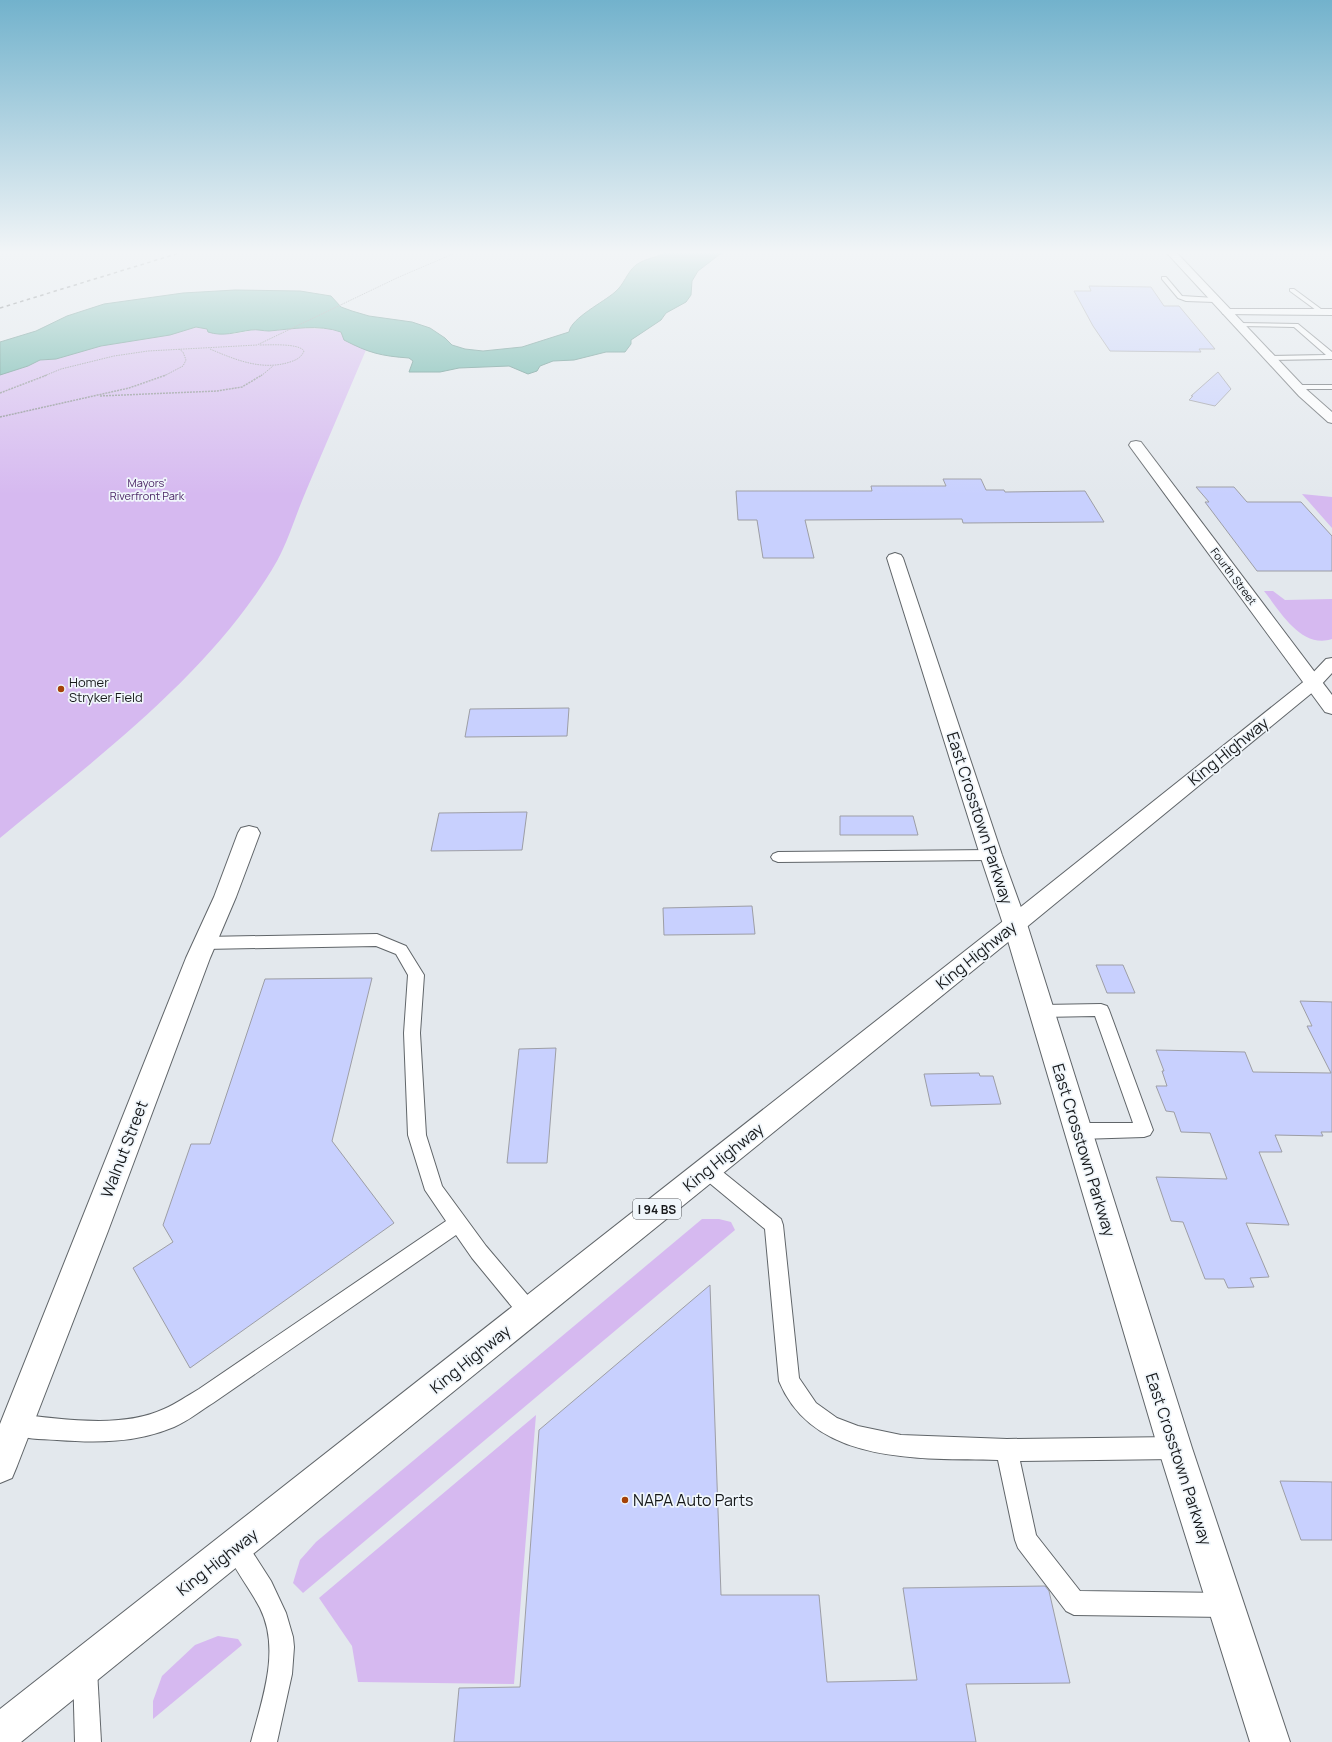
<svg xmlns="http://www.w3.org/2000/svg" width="1332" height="1742" viewBox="0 0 1332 1742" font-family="Manrope,sans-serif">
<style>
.green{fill:#d6b9f0}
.water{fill:#61b0a3;stroke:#4b837a}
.building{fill:#c8d0fe;stroke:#9d9ea5}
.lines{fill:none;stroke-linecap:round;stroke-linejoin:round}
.lane-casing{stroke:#606569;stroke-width:2}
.street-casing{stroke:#606569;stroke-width:2}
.primary-casing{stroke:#606569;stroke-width:2}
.path-far1{stroke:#878b8e;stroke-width:1;stroke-dasharray:1.5 1;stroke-linecap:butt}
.path{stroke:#878b8e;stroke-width:1.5;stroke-dasharray:2 1;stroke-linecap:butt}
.lane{fill:#fff;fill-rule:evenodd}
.street{fill:#fff;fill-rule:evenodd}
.primary{fill:#fff;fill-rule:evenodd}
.rail{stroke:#515456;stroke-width:1.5;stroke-dasharray:3.5 3.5;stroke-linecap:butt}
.poi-dot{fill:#a54207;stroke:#f0f6fb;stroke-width:1.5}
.labels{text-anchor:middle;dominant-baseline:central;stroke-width:3.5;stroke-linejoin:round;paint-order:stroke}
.far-park-label{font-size:11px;fill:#4b2666;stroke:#f0f6fb}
.far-street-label{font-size:11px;fill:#17191b;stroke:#f0f6fb}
.shield{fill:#f0f6fb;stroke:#585b5e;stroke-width:1}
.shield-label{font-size:12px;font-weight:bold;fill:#17191b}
.poi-label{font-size:13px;fill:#17191b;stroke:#f0f6fb;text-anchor:start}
.near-street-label{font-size:16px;fill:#17191b;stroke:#f0f6fb}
.near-poi-label{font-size:16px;fill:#17191b;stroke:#f0f6fb;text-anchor:start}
</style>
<rect width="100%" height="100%" fill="#e3e8ed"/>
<g class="green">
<path d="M 196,327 L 233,334 L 259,329 L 267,331 L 297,328 L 333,329 L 341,332 L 344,340 L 366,350 C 346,397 326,444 306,491 C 296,514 289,539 277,561 C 213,672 98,757 0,838 L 0,375 L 28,366 L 40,360 L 56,359 L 101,346 L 170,335 Z"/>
<polygon points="1302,494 1332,497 1332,528"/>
<path d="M 1264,591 L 1273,591 L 1285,600 L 1332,599 L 1332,639 C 1301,649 1280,611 1264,591 Z"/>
<polygon points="702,1219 719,1219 731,1222 735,1230 303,1593 293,1583 300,1560 316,1542"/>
<polygon points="536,1415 514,1684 358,1682 352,1646 319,1598"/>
<polygon points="218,1636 238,1639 242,1645 153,1719 153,1701 162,1676 195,1645"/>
</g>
<path class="water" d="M 667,251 L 724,251 L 698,271 L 692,281 L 691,295 L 686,302 L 666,313 L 661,320 L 631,340 L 631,344 L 625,352 L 606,352 L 574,360 L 553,361 L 540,366 L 537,371 L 528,374 L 509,366 L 459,368 L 440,372 L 409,372 L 413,361 L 409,358 C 381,356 369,353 344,340 L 341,332 C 319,324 292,329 269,331 C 263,331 257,329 251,330 C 236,332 223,337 208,332 L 207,329 L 196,327 L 170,335 L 101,346 L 56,359 L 40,360 L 28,366 L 0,375 L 0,342 L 36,331 L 67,316 L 104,304 L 183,293 L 235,290 L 300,291 L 331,296 L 341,307 L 352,311 L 369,316 L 412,322 L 430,328 L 445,338 L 452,345 L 465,349 L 483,351 L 522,347 L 569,332 C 571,318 604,302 615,292 C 624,285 627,272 636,265 C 645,258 658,258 667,251 Z"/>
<g class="building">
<polygon points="1089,286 1151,287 1164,306 1179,306 1215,349 1199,349 1201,352 1110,351 1093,326 1074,291 1091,291"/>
<polygon points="1218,372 1231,389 1215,406 1189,400 1193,396 1191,396"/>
<polygon points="943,479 981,479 986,490 1004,490 1005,492 1085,491 1104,522 963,523 962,519 805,520 814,558 763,558 757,520 738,520 736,491 872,491 871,486 946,486"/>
<polygon points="1196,487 1234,487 1247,502 1301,502 1332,536 1332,571 1257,571 1205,502 1209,502"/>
<polygon points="569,708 567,736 465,737 470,709"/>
<polygon points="527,812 522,850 431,851 439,813"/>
<polygon points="840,816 913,816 918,835 840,835"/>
<polygon points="752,906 755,934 664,935 663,908"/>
<polygon points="1096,965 1123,965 1135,993 1107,993"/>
<polygon points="372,978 332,1141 394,1223 190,1368 133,1268 173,1242 163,1225 191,1144 210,1144 265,979"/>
<polygon points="1300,1001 1332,1002 1332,1132 1321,1132 1323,1136 1275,1135 1282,1152 1259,1152 1289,1225 1246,1223 1269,1277 1250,1278 1254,1287 1228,1288 1224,1279 1205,1279 1183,1222 1171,1221 1156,1177 1227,1179 1210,1133 1181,1132 1174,1112 1166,1111 1156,1086 1167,1086 1162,1071 1164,1071 1156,1050 1245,1052 1253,1072 1331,1073 1307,1026 1312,1026"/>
<polygon points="556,1048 547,1163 507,1163 519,1049"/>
<polygon points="979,1073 980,1076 993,1076 1001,1104 931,1106 924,1074"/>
<polygon points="710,1285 721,1595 819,1595 827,1682 917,1680 903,1588 1045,1586 1049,1591 1070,1683 966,1684 976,1742 454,1742 459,1688 520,1687 539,1430"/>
<polygon points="1280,1481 1332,1482 1332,1540 1301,1540"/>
</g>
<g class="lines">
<defs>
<g id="lane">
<polygon points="1162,277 1166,277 1182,296 1215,298 1218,300 1215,302 1186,301 1178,298 1162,279"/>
<polygon points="1290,289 1294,289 1325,312 1320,313 1290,291"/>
<polygon points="1239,323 1298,324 1332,352 1332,359 1267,360 1266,358 1270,356 1326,355 1294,327 1237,326 1237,324"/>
<polygon points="1295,385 1332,385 1332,389 1298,389 1294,387"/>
<polygon points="991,850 996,852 998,855 996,858 991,860 778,862 773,860 771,857 773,854 778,852"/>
<path d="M 377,934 L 406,946 L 424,975 L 420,1033 L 426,1135 L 442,1186 L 486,1246 L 536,1305 L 539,1312 L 536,1319 L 529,1322 L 522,1319 L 472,1258 L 456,1235 L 213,1403 C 200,1411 188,1421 174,1427 C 136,1443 97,1443 57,1440 C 41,1439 23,1439 8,1433 L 5,1425 L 8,1417 L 16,1414 C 62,1419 121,1429 164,1409 C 176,1404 187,1396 199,1389 L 446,1221 L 425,1190 L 408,1135 L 404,1033 L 408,975 L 396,954 L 376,946 L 204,949 L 199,947 L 197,943 L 199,939 L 204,937 Z"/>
<polygon points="1101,1004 1107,1006 1109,1010 1153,1130 1150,1135 1144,1137 1079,1139 1073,1136 1070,1131 1073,1126 1079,1123 1133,1123 1095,1016 1042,1017 1036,1015 1034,1011 1036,1007 1042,1005"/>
<path d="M 707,1162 L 713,1164 L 781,1219 L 783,1225 L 799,1378 L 816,1403 L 837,1418 L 858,1426 L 901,1435 L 1007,1439 L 1175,1437 L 1183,1440 L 1186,1448 L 1183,1456 L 1175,1459 L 1020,1461 L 1036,1535 L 1080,1591 L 1225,1593 L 1233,1597 L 1237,1605 L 1233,1613 L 1225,1617 L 1074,1615 L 1066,1611 L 1018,1548 L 1015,1540 L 998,1460 C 922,1458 814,1466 779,1381 L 765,1229 L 701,1176 L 698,1170 L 701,1164 Z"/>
<path d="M 236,1536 L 244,1539 L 271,1581 L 286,1613 L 293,1637 L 294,1647 L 292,1674 L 277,1742 L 251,1742 C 262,1699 281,1650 260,1608 C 249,1587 233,1568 225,1547 L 228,1539 Z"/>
<polygon points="85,1658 94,1661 97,1670 101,1742 75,1742 73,1670 76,1661"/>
</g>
<g id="street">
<polygon points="1227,309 1332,309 1332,315 1223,314 1222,312"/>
<polygon points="1136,441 1141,442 1332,695 1332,714 1325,712 1131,448 1129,445 1131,442"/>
<polygon points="895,553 901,555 903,558 1002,855 1027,924 1192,1448 1290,1742 1250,1742 1158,1448 1003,924 980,855 887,558 889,555"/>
<polygon points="249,826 257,828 260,833 236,897 210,958 108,1231 17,1466 12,1478 0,1483 0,1424 186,958 214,897 238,833 241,828"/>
</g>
<g id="primary">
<polygon points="1165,251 1175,251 1307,390 1332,412 1332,423 1328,422 1299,396"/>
<polygon points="1332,658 1332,673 1319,687 1023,930 21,1742 0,1742 0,1709 1007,918 1307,679 1326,659"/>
</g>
</defs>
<use href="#lane" class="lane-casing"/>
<use href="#street" class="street-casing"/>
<use href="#primary" class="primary-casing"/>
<g class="path-far1">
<path d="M 210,349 C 236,360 262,371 290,362 C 296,360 301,358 304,351 C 299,343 269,345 259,345"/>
<polyline points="44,376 61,369 114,356 148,351 257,345 399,277 460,251"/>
<polyline points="164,376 183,366 186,360 183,352 179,349"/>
<polyline points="261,376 273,366"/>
</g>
<g class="path">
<polyline points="0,393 47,375"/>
<polyline points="100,396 217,391 242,387 262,375"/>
<polyline points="0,417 129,388 166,375"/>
</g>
<use href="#lane" class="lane"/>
<use href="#street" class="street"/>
<use href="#primary" class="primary"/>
<polyline class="rail" points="0,308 186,251"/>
</g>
<linearGradient id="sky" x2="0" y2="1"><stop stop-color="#72b2cc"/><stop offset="0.51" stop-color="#f2f5f7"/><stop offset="1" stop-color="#f2f5f7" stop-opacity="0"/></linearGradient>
<rect width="1332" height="495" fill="url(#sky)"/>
<g class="poi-dot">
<circle cx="61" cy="689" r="4"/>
<circle cx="625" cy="1500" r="4"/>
</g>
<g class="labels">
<g class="far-park-label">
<text x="147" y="482">Mayors'<tspan x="147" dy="13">Riverfront Park</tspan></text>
</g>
<g class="far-street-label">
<text transform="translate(1234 576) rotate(53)">Fourth Street</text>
</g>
<rect class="shield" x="633" y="1199" width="48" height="20" rx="3"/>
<g class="shield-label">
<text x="657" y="1209">I 94 BS</text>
</g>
<g class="poi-label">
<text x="69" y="682">Homer<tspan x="69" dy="15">Stryker Field</tspan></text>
</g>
<g class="near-street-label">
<text transform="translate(1228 751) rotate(-39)">King Highway</text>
<text transform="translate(980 818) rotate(72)">East Crosstown Parkway</text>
<text transform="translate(976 955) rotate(-39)">King Highway</text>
<text transform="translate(124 1149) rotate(-69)">Walnut Street</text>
<text transform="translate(1084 1150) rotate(73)">East Crosstown Parkway</text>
<text transform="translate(723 1157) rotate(-39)">King Highway</text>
<text transform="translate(470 1359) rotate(-39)">King Highway</text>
<text transform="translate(1179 1459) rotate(72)">East Crosstown Parkway</text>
<text transform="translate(217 1562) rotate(-38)">King Highway</text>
</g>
<g class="near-poi-label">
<text x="633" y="1500">NAPA Auto Parts</text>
</g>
</g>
</svg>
